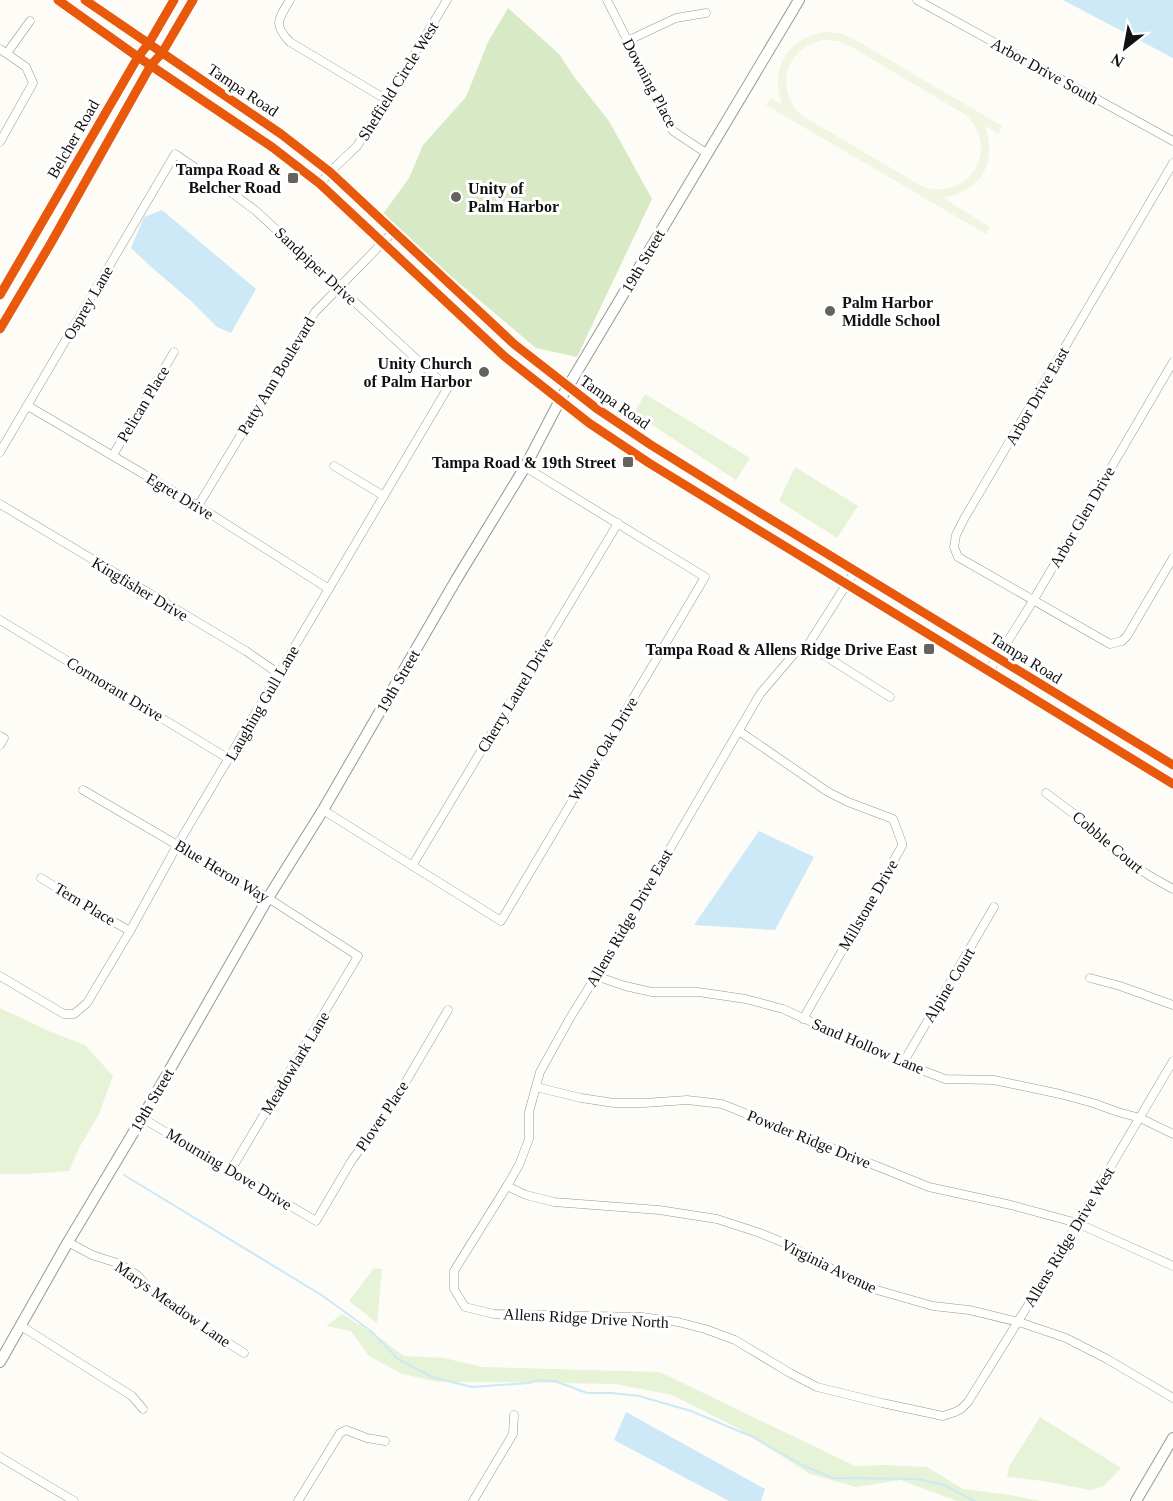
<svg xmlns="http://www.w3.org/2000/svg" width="1173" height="1501" viewBox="0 0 1173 1501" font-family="Georgia,serif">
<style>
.green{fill:#e7f3d7}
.forest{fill:#d8eac5}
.pitch{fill:#f0f6e1;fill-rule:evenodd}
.water{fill:#cde8f7}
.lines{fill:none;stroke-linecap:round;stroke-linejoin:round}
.stream{stroke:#cde8f7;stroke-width:2}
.minor-casing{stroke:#979795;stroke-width:9}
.tertiary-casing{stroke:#979795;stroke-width:12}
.secondary-casing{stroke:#8e8d8b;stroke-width:12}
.minor{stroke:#fffffe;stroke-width:8}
.tertiary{stroke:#fffffe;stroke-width:10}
.secondary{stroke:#f6f4eb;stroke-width:10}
.cycleway-casing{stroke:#fff;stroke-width:13}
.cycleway{stroke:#e8590c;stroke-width:9}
.poi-dot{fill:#646362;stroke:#fff;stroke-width:2}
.labels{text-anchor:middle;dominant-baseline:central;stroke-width:6;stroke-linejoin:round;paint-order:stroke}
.street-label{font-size:16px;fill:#111;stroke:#fff}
.poi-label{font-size:16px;font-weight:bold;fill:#111;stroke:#fff;text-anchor:end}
</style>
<rect width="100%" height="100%" fill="#fdfcf7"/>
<g class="green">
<polygon points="645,394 750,458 736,480 634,413"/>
<polygon points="795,467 858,506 837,538 779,501"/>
<polygon points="0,1008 51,1032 85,1045 113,1076 99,1114 79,1148 69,1171 29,1174 0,1174"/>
<polygon points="374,1268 382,1269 377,1323 349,1301"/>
<polygon points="342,1314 380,1338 404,1356 444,1358 482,1367 660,1372 855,1466 886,1465 927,1467 963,1489 1010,1495 1041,1501 957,1501 900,1480 856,1487 810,1474 734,1426 672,1395 616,1384 487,1382 439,1382 402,1374 369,1356 351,1331 326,1326"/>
<polygon points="1040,1417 1121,1468 1104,1486 1091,1490 1043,1481 1007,1477 1009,1467"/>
</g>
<polygon class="forest" points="508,8 559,54 575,78 609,121 652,199 577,357 536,348 441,268 383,214 409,178 423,145 466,97 488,42"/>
<path class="pitch" d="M 824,32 L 839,33 L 854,39 L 1002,126 L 998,133 L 985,126 C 998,164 981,190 943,198 L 990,227 L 986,234 L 766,105 L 770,98 L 782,104 C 770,69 786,39 824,32 ZM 824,40 L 838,41 L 850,46 L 966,115 C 1001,149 970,201 923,187 L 801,115 C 774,88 786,47 824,40 Z"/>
<g class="water">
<polygon points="1063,0 1173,0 1173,58"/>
<polygon points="162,210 256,289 231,333 217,327 190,300 150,266 131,248 144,217"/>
<polygon points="759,831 814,857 775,930 694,925"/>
<polygon points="626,1412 765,1489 761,1501 729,1501 614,1440"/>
</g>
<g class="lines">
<polyline class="stream" points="124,1175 323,1296 372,1332 398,1359 432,1377 472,1387 529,1383 538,1380 555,1381 587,1393 612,1393 639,1396 691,1411 753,1437 804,1466 833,1478 917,1479 944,1485 974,1501"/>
<defs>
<g id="minor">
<path d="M 290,0 C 278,19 273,25 290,42 L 387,100"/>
<polyline points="607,0 673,131 706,153"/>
<polyline points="917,0 1173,141"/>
<polyline points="627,41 676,18 706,13"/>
<polyline points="0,49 26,67 33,83 0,142"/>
<polyline points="7,53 30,21"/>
<polyline points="1173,163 964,519 956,535 954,547 958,557 1110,644 1122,641 1127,636 1173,558"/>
<polyline points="320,184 330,172 357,146 387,100 447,0"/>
<polyline points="28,406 198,506 329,589"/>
<polyline points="0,452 175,154 224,187 256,211 437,378 447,389 178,844 130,931 87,1003 74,1014 64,1014 0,976"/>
<polyline points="113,455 174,352"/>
<polyline points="334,466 384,496"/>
<polyline points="0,504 246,651 279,674"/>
<polyline points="198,506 315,312 394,231"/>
<polyline points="855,571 808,645 794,654 760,694 596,976 570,1018 540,1072 529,1112 529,1139 519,1165 507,1186 454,1271 454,1289 465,1307 494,1314 642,1317 678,1322 705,1329 735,1340 790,1373 817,1387 882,1403 943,1416 955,1412 961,1409 968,1402 1048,1273 1173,1061"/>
<polyline points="0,620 229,759"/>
<polyline points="808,645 890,697"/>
<polyline points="989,671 1033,601 1173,362"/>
<polyline points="739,731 828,792 848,802 893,819 902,843 902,846 803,1019"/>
<polyline points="0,736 4,738 0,745"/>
<polyline points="83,790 268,898 358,956 231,1170"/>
<polyline points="1046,793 1078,817 1127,861 1150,876 1173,889"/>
<polyline points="323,810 501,921 705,577 525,467"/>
<polyline points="412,866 618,523"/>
<polyline points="41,878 98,913 130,931"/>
<polyline points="596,976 625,986 652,992 698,992 746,999 783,1009 903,1063 945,1079 994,1080 1060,1094 1093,1103 1118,1112 1140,1118 1173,1134"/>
<polyline points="1090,978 1120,986 1173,1005"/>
<polyline points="903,1063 994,907"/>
<polyline points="536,1087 581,1098 614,1103 644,1103 687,1100 722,1104 929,1187 1011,1205 1077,1223 1173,1266"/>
<polyline points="142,1118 316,1221 352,1160 363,1145 370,1139 398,1095 448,1010"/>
<polyline points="507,1186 526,1195 554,1202 659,1210 717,1219 760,1233 787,1244 841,1274 877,1290 933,1306 969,1310 1019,1322 1066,1338 1107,1359 1173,1398"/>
<polyline points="68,1242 92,1255 120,1264 137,1275 158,1298 174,1309 244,1353"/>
<polyline points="21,1326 132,1396 143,1409"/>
<polyline points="0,1457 74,1501"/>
<polyline points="298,1501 340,1433 346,1430 367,1438 385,1441"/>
<polyline points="473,1501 513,1434 514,1415"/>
</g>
<g id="tertiary">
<polyline points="0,1362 68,1242 142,1118 268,898 323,810 456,580 525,467 560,400 799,0"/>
<polyline points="1136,1501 1173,1438"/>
</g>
<g id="secondary">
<polyline points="58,0 138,57 272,147 320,184 504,356 589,423 649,463 1173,784"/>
<polyline points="85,0 281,134 330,172 514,344 596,408 651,445 749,506 1173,765"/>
<polyline points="0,295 138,57 149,43 174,0"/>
<polyline points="0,329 51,243 151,65 162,53 193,0"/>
</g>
</defs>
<use href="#minor" class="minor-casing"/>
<use href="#tertiary" class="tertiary-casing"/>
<use href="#secondary" class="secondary-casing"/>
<use href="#minor" class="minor"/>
<use href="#tertiary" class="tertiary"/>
<use href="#secondary" class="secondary"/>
<defs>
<g id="cycleway">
<polyline points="58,0 138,57 272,147 320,184 504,356 589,423 649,463 1173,784"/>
<polyline points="85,0 281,134 330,172 514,344 596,408 651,445 749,506 1173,765"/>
<polyline points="0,295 138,57 149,43 174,0"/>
<polyline points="0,329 51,243 151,65 162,53 193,0"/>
</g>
</defs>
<use href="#cycleway" class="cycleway-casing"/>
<use href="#cycleway" class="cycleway"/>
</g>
<g class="poi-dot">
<rect x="287" y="172" width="12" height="12" rx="3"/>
<circle cx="456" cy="197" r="6"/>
<circle cx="830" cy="311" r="6"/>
<circle cx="484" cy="372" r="6"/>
<rect x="622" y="456" width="12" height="12" rx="3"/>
<rect x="923" y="643" width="12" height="12" rx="3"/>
</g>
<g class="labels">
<g class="street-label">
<text transform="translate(1045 71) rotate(29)">Arbor Drive South</text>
<text transform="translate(398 81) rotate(-58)">Sheffield Circle West</text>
<text transform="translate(650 83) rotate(62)">Downing Place</text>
<text transform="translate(243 90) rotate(34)">Tampa Road</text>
<text transform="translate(73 139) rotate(-60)">Belcher Road</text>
<text transform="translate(643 261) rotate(-60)">19th Street</text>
<text transform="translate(316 266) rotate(43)">Sandpiper Drive</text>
<text transform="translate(88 303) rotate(-60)">Osprey Lane</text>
<text transform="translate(276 376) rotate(-59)">Patty Ann Boulevard</text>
<text transform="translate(1037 396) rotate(-60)">Arbor Drive East</text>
<text transform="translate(615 402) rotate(35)">Tampa Road</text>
<text transform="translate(143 404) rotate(-59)">Pelican Place</text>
<text transform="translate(180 496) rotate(31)">Egret Drive</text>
<text transform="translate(1082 517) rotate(-60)">Arbor Glen Drive</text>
<text transform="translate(140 589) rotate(31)">Kingfisher Drive</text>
<text transform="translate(1026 658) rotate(32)">Tampa Road</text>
<text transform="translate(398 681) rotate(-60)">19th Street</text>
<text transform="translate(115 689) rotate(31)">Cormorant Drive</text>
<text transform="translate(515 695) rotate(-59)">Cherry Laurel Drive</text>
<text transform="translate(262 703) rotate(-60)">Laughing Gull Lane</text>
<text transform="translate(603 749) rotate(-59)">Willow Oak Drive</text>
<text transform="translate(1108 842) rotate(40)">Cobble Court</text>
<text transform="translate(222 871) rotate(31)">Blue Heron Way</text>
<text transform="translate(85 904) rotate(31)">Tern Place</text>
<text transform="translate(868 905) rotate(-60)">Millstone Drive</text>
<text transform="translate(629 918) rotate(-60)">Allens Ridge Drive East</text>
<text transform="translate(949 985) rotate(-59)">Alpine Court</text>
<text transform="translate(868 1046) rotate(23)">Sand Hollow Lane</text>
<text transform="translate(295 1063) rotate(-59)">Meadowlark Lane</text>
<text transform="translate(152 1100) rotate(-60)">19th Street</text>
<text transform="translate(382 1116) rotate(-56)">Plover Place</text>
<text transform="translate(809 1139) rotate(22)">Powder Ridge Drive</text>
<text transform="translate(229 1169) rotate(31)">Mourning Dove Drive</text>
<text transform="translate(1069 1237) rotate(-59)">Allens Ridge Drive West</text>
<text transform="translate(829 1266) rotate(26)">Virginia Avenue</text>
<text transform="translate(173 1304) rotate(35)">Marys Meadow Lane</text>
<text transform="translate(586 1318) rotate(3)">Allens Ridge Drive North</text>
</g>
<g class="poi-label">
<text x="281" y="169">Tampa Road &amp;<tspan x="281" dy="18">Belcher Road</tspan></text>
<text x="468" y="188" text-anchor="start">Unity of<tspan x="468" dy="18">Palm Harbor</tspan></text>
<text x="842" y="302" text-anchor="start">Palm Harbor<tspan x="842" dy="18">Middle School</tspan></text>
<text x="472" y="363">Unity Church<tspan x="472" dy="18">of Palm Harbor</tspan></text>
<text x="616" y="462">Tampa Road &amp; 19th Street</text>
<text x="917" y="649">Tampa Road &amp; Allens Ridge Drive East</text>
</g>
</g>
<g transform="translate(1125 48) rotate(211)" stroke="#ffffff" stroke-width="4.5" paint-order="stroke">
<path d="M0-4.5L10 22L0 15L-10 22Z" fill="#111111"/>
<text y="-9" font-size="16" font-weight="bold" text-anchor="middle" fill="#111111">N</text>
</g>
</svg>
